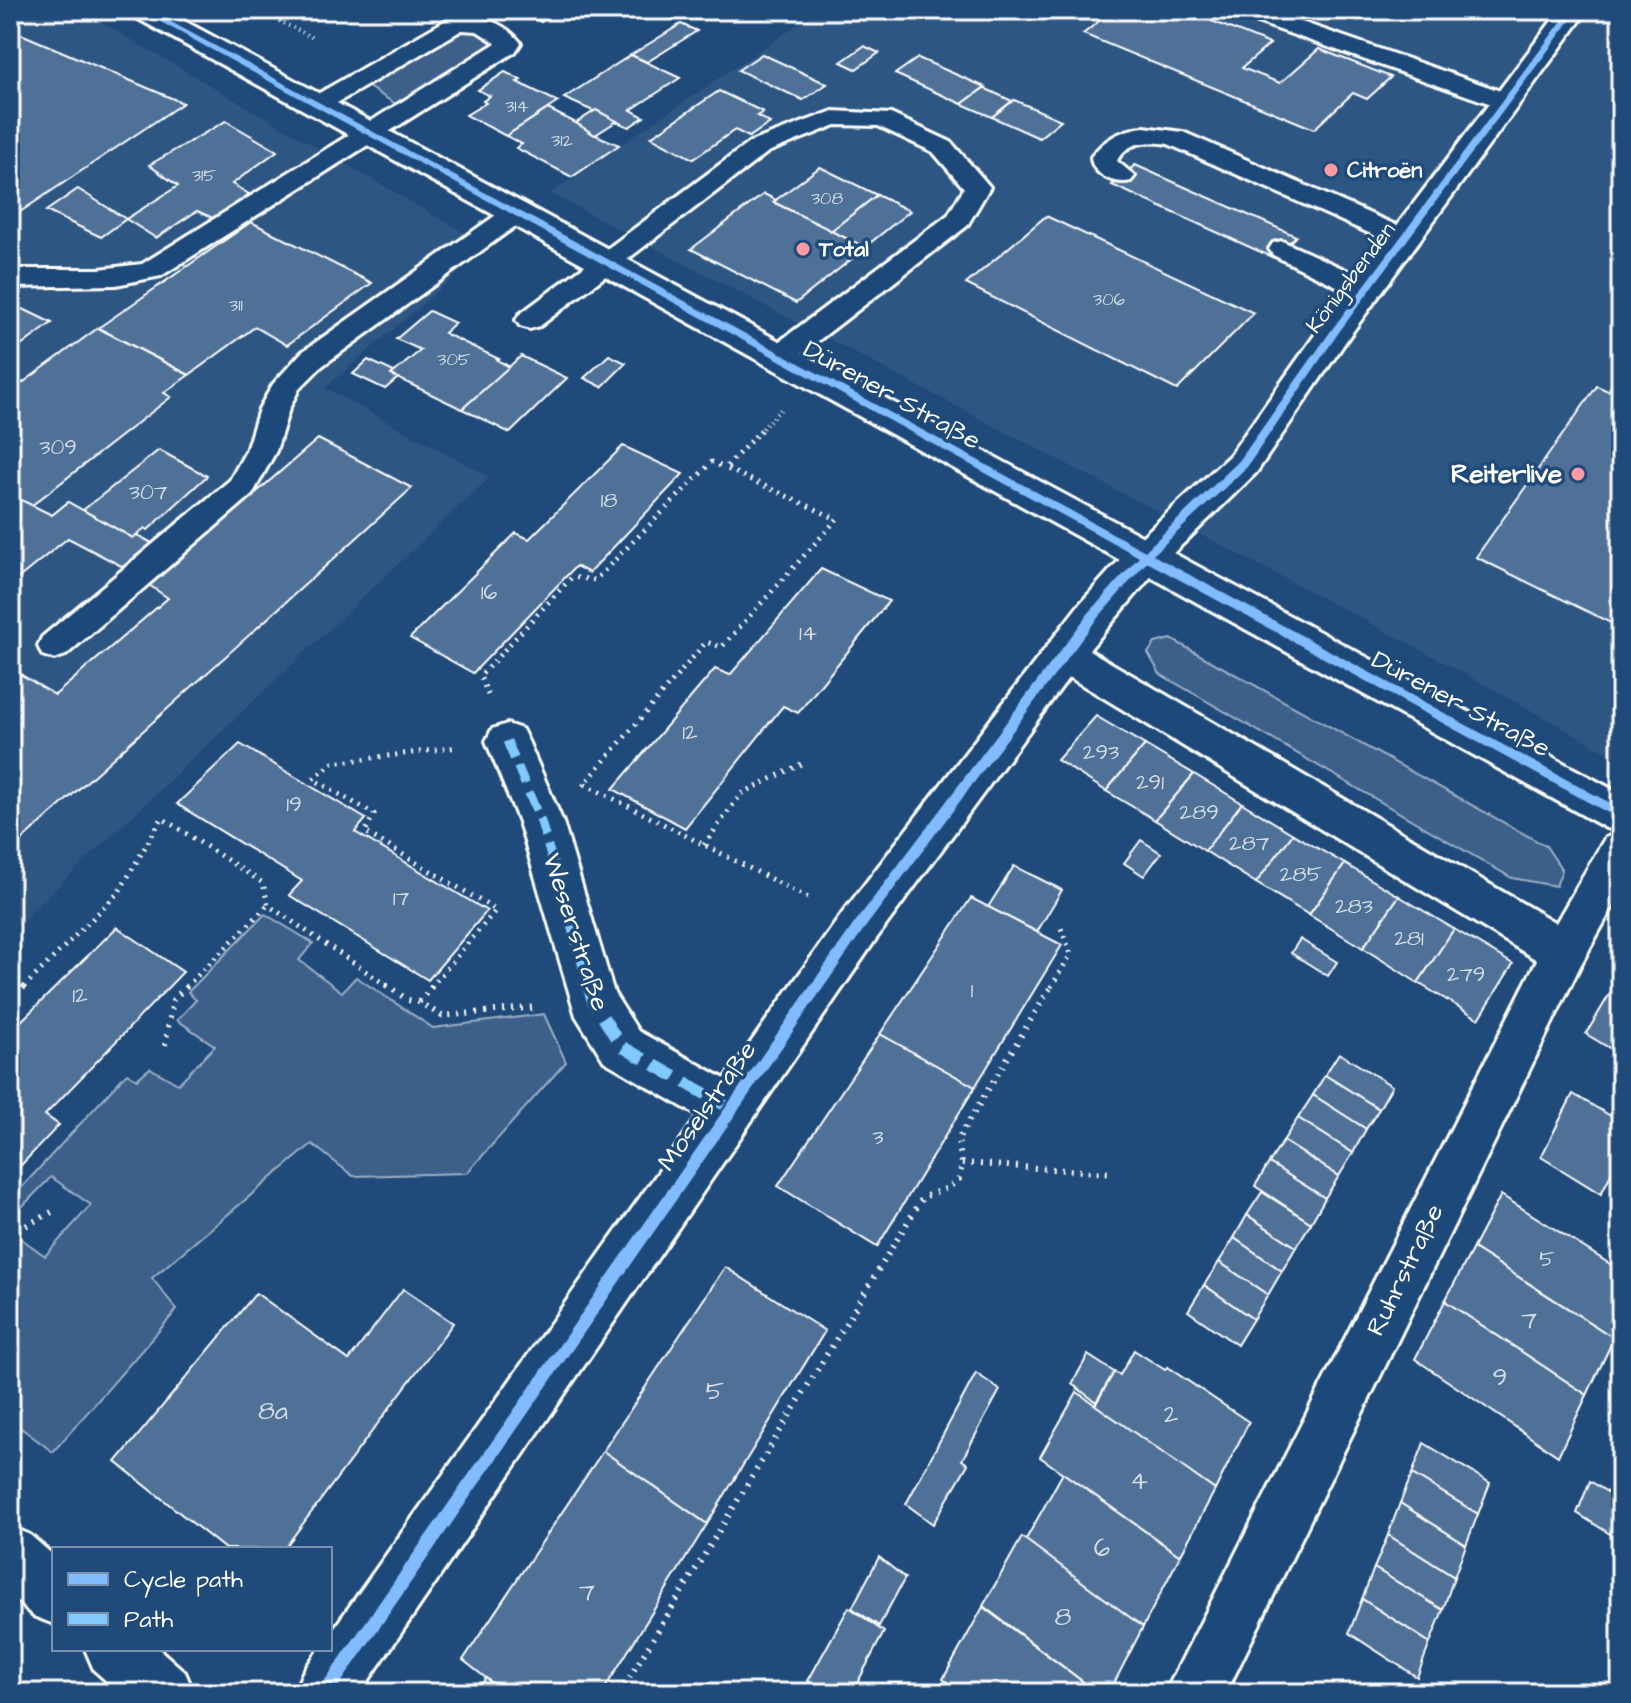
<svg xmlns="http://www.w3.org/2000/svg" width="1631" height="1703" viewBox="0 0 1631 1703" font-family="'Architects Daughter',sans-serif">
<style>
.built{fill:#2e5683}
.green{fill:#3c618b;stroke:#9eb0c5;stroke-width:2}
.building{fill:#507197;stroke:#fff;stroke-width:2}
.lines{fill:none;stroke-linecap:round;stroke-linejoin:round}
.lane-casing{stroke:#fff;stroke-width:6}
.street-casing{stroke:#fff;stroke-width:6}
.primary-casing{stroke:#fff;stroke-width:6}
.path-far2{stroke:#fff;stroke-width:4;stroke-dasharray:1 4;stroke-linecap:butt}
.path-far1{stroke:#fff;stroke-width:5;stroke-dasharray:2 6;stroke-linecap:butt}
.path{stroke:#fff;stroke-width:6;stroke-dasharray:2 7;stroke-linecap:butt}
.lane{fill:#1f4a7a;fill-rule:evenodd}
.street{fill:#1f4a7a;fill-rule:evenodd}
.primary{fill:#1f4a7a;fill-rule:evenodd}
.quiet-far1{stroke:#80caff;stroke-width:9;stroke-dasharray:19 9;stroke-linecap:butt}
.quiet{stroke:#80caff;stroke-width:12;stroke-dasharray:24 12;stroke-linecap:butt}
.cycleway-casing{stroke:#1f4a7a;stroke-width:5}
.cycleway{fill:#80bcff;fill-rule:evenodd}
.poi-dot{fill:#ff9aa2;stroke:#1f4a7a;stroke-width:3}
.labels{text-anchor:middle;dominant-baseline:central;stroke-width:7;stroke-linejoin:round;paint-order:stroke}
.far-number-label{font-size:18px;fill:#d3dce5}
.far-poi-label{font-size:22px;font-weight:bold;fill:#fff;stroke:#1f4a7a;text-anchor:start}
.far-street-label{font-size:22px;fill:#fff;stroke:#1f4a7a}
.number-label{font-size:22px;fill:#d3dce5}
.street-label{font-size:26px;fill:#fff;stroke:#1f4a7a}
.poi-label{font-size:26px;font-weight:bold;fill:#fff;stroke:#1f4a7a;text-anchor:end}
.near-number-label{font-size:26px;fill:#d3dce5}
</style>
<rect width="100%" height="100%" fill="#1f4a7a"/>
<filter id="ink" filterUnits="userSpaceOnUse"><feTurbulence type="fractalNoise" baseFrequency=".0125" numOctaves="2"/><feDisplacementMap in="SourceGraphic" scale="16" xChannelSelector="R" yChannelSelector="G"/><feConvolveMatrix kernelMatrix="1 2 1 2 8 2 1 2 1" color-interpolation-filters="sRGB"/></filter>
<g filter="url(#ink)">
<g class="built">
<polygon points="10,10 80,10 489,247 325,388 490,477 10,932"/>
<polygon points="819,10 1621,10 1621,760 1427,653 550,193"/>
</g>
<g class="green">
<polygon points="473,27 499,40 500,47 399,106 365,85 463,28"/>
<polygon points="1171,639 1546,846 1562,870 1556,886 1512,878 1160,674 1148,653 1155,643"/>
<polygon points="265,914 313,943 299,960 342,992 356,977 433,1028 544,1014 566,1062 467,1173 353,1176 312,1144 152,1278 177,1310 53,1452 10,1420 10,1246 19,1237 45,1256 91,1205 51,1177 17,1212 10,1209 10,1200 127,1073 137,1079 150,1068 178,1084 215,1046 177,1020 196,1000 188,992"/>
</g>
<g class="building">
<polygon points="516,10 561,10 541,22"/>
<polygon points="1113,10 1184,10 1270,44 1242,68 1280,83 1319,49 1391,77 1367,99 1353,93 1314,129 1083,34"/>
<polygon points="681,24 697,31 647,62 631,55"/>
<polygon points="21,34 183,103 14,216 10,215 10,40"/>
<polygon points="864,46 879,53 856,69 841,62"/>
<polygon points="762,54 827,84 803,100 738,70"/>
<polygon points="631,55 680,78 631,110 644,117 629,127 564,98"/>
<polygon points="918,58 985,87 962,104 895,74"/>
<polygon points="505,72 521,80 517,82 558,102 506,136 466,115 486,103 483,101 490,96 478,90"/>
<polygon points="984,88 1012,101 992,117 962,104"/>
<polygon points="719,91 763,112 757,116 770,123 749,137 735,130 693,159 651,137"/>
<polygon points="1014,100 1061,120 1039,138 992,117"/>
<polygon points="548,109 592,131 589,132 619,145 572,177 516,148 522,144 506,136"/>
<polygon points="596,110 617,121 595,135 576,123"/>
<polygon points="226,121 277,151 232,184 249,194 215,219 197,211 156,238 126,219 178,186 149,165"/>
<polygon points="1135,165 1296,236 1274,258 1112,185"/>
<polygon points="820,167 877,195 831,231 773,202"/>
<polygon points="78,189 126,219 101,237 46,211"/>
<polygon points="764,194 776,200 773,202 865,247 868,246 796,303 691,249"/>
<polygon points="877,195 910,211 865,247 831,231"/>
<polygon points="1046,216 1254,313 1177,390 966,284"/>
<polygon points="251,222 372,283 287,345 255,327 189,375 98,328"/>
<polygon points="23,309 52,323 10,354 10,317"/>
<polygon points="429,311 455,323 444,333 499,359 497,360 510,367 462,409 391,375 421,350 396,339"/>
<polygon points="98,328 189,375 164,393 171,397 31,506 15,497 10,501 10,392"/>
<polygon points="609,355 626,363 602,387 584,378"/>
<polygon points="521,356 567,378 510,433 462,409"/>
<polygon points="368,360 394,372 391,375 398,378 385,389 353,374"/>
<polygon points="1621,370 1621,628 1476,557 1597,386 1608,391"/>
<polygon points="318,439 412,488 10,851 10,668 55,695 168,598 149,585"/>
<polygon points="623,446 683,474 589,573 576,566 473,673 410,638 516,533 529,539"/>
<polygon points="159,450 207,476 148,530 145,528 133,538 83,510"/>
<polygon points="15,497 52,515 68,502 133,538 137,535 156,545 129,570 68,538 10,585 10,501"/>
<polygon points="821,569 889,601 798,713 783,706 685,828 613,789 715,669 730,675"/>
<polygon points="1096,716 1145,745 1106,791 1057,760"/>
<polygon points="240,744 366,819 355,832 487,911 428,980 289,895 302,881 177,804"/>
<polygon points="1145,745 1194,774 1155,820 1106,791"/>
<polygon points="1194,774 1242,803 1205,851 1155,820"/>
<polygon points="1242,803 1293,834 1256,883 1205,851"/>
<polygon points="1293,834 1345,864 1309,915 1256,883"/>
<polygon points="1141,840 1161,853 1144,876 1124,863"/>
<polygon points="1345,864 1399,896 1363,948 1309,915"/>
<polygon points="1014,866 1062,890 1037,932 988,907"/>
<polygon points="1399,896 1454,929 1418,983 1363,948"/>
<polygon points="971,898 1062,945 975,1087 880,1034"/>
<polygon points="117,927 183,972 45,1115 59,1125 10,1177 10,1032"/>
<polygon points="1454,929 1513,964 1479,1019 1418,983"/>
<polygon points="1300,939 1337,962 1328,976 1291,953"/>
<polygon points="1612,990 1621,995 1621,1055 1586,1034"/>
<polygon points="880,1034 975,1087 877,1247 778,1186"/>
<polygon points="1339,1053 1392,1086 1379,1109 1325,1075"/>
<polygon points="1325,1075 1379,1109 1366,1129 1313,1095"/>
<polygon points="1573,1094 1621,1122 1621,1154 1601,1194 1541,1157"/>
<polygon points="1313,1095 1366,1129 1353,1153 1298,1118"/>
<polygon points="1298,1118 1353,1153 1339,1176 1283,1141"/>
<polygon points="1283,1141 1339,1176 1325,1198 1269,1163"/>
<polygon points="1269,1163 1325,1198 1311,1223 1255,1186"/>
<polygon points="1262,1192 1311,1223 1296,1247 1247,1215"/>
<polygon points="1501,1195 1621,1271 1621,1323 1614,1338 1473,1248"/>
<polygon points="1247,1215 1296,1247 1282,1271 1234,1238"/>
<polygon points="1234,1238 1282,1271 1268,1295 1219,1262"/>
<polygon points="1473,1248 1614,1338 1587,1395 1445,1301"/>
<polygon points="1219,1262 1268,1295 1253,1319 1204,1285"/>
<polygon points="725,1267 825,1331 707,1524 603,1451"/>
<polygon points="1204,1285 1253,1319 1237,1345 1188,1311"/>
<polygon points="403,1289 453,1323 284,1549 225,1549 116,1462 256,1293 349,1360"/>
<polygon points="1445,1301 1587,1395 1558,1456 1415,1359"/>
<polygon points="1134,1350 1165,1370 1167,1367 1249,1422 1215,1490 1094,1407 1114,1372 1120,1375"/>
<polygon points="1088,1355 1114,1372 1096,1402 1072,1384"/>
<polygon points="976,1373 1000,1390 962,1460 968,1464 933,1524 906,1504"/>
<polygon points="1077,1392 1215,1490 1180,1556 1040,1457"/>
<polygon points="1424,1443 1490,1483 1478,1514 1412,1474"/>
<polygon points="603,1451 707,1524 602,1693 505,1693 463,1660"/>
<polygon points="1063,1473 1180,1556 1143,1627 1025,1541"/>
<polygon points="1412,1474 1478,1514 1466,1545 1400,1503"/>
<polygon points="1590,1481 1621,1501 1621,1541 1577,1513"/>
<polygon points="1400,1503 1466,1545 1454,1577 1388,1535"/>
<polygon points="1388,1535 1454,1577 1443,1610 1374,1568"/>
<polygon points="1022,1537 1143,1627 1109,1693 1098,1693 983,1606"/>
<polygon points="879,1557 905,1578 879,1626 852,1608"/>
<polygon points="1374,1568 1443,1610 1430,1643 1362,1599"/>
<polygon points="1362,1599 1430,1643 1417,1677 1349,1633"/>
<polygon points="849,1607 884,1632 852,1693 826,1693 808,1681"/>
<polygon points="983,1607 1098,1693 961,1693 943,1679"/>
<polygon points="486,1678 502,1693 475,1693"/>
</g>
<g class="lines">
<defs>
<g id="lane">
<polygon points="1233,10 1267,10 1515,96 1518,101 1515,106 1497,106 1237,15"/>
<path d="M 470,16 C 491,19 508,26 521,43 L 515,52 L 161,276 L 116,285 L 10,287 L 10,269 L 99,269 L 142,264 L 496,43 L 477,31 L 462,30 L 325,110 L 307,110 L 304,105 L 307,100 L 448,19 Z"/>
<polygon points="833,111 891,114 951,142 990,187 967,226 788,364 778,366 768,364 764,357 768,350 948,215 964,188 933,152 878,126 836,125 768,152 540,326 530,329 520,326 516,320 520,314 750,142"/>
<path d="M 1144,127 L 1183,132 L 1414,233 L 1418,239 L 1414,245 L 1405,247 L 1396,245 L 1168,144 C 1148,141 1127,141 1117,161 L 1135,176 L 1131,181 C 1115,185 1092,175 1091,157 C 1105,138 1122,130 1144,127 Z"/>
<polygon points="515,206 524,208 528,214 524,220 322,366 299,389 289,409 276,451 252,495 66,655 54,659 42,655 38,646 42,637 230,480 246,451 259,409 273,384 302,352 506,208"/>
<polygon points="1282,241 1377,284 1381,290 1377,296 1367,299 1357,296 1273,255 1269,249 1273,243"/>
</g>
<g id="street">
<polygon points="1560,10 1588,10 1348,338 1256,473 1159,567 1089,650 1556,923 1605,838 1621,832 1621,892 1580,966 1226,1693 1165,1693 1537,960 1069,677 876,939 360,1693 294,1693 303,1672 319,1649 330,1649 330,1634 698,1116 604,1061 576,1016 519,822 486,741 492,729 507,724 522,729 528,741 563,822 614,993 638,1031 725,1079 844,911 1078,606 1131,547 1230,455 1324,322"/>
<polygon points="10,1526 30,1535 54,1556 54,1624 33,1616 10,1594"/>
<polygon points="85,1649 159,1649 185,1672 194,1693 120,1693 94,1670"/>
</g>
<polygon id="primary" points="129,10 164,10 1621,794 1621,833 1606,828 133,16"/>
</defs>
<use href="#lane" class="lane-casing"/>
<use href="#street" class="street-casing"/>
<use href="#primary" class="primary-casing"/>
<g class="path-far2">
<polyline points="257,10 315,39"/>
<polyline points="759,432 782,408"/>
</g>
<g class="path-far1">
<polyline points="488,695 480,676 572,577 595,580 712,462 725,468"/>
<polyline points="585,784 812,900"/>
<polyline points="583,786 706,642 722,647 837,519 725,468 761,430"/>
<polyline points="704,845 741,794 803,763"/>
<polyline points="24,987 119,892 162,818 263,883 268,905 389,987"/>
<polyline points="186,987 268,905"/>
<polyline points="431,987 496,910 365,832 374,814 313,779 333,763 458,747"/>
<polyline points="1051,987 1071,954 1059,923"/>
</g>
<g class="path">
<polyline points="386,985 408,1000 419,1002 442,1016 538,1007"/>
<polyline points="10,1001 26,985"/>
<polyline points="419,1002 433,985"/>
<polyline points="165,1045 173,1000 188,985"/>
<polyline points="962,1163 1111,1173"/>
<polyline points="10,1234 56,1210"/>
<polyline points="620,1693 923,1197 948,1188 959,1179 962,1165 958,1139 1052,985"/>
</g>
<use href="#lane" class="lane"/>
<use href="#street" class="street"/>
<use href="#primary" class="primary"/>
<polyline class="quiet-far1" points="507,741 541,822 589,987"/>
<polyline class="quiet" points="588,985 593,1001 621,1046 732,1109"/>
<defs>
<polygon id="cycleway" points="139,10 149,10 1145,551 1239,461 1333,328 1570,10 1578,10 1339,332 1247,467 1153,555 1621,809 1621,820 1147,562 1096,620 864,929 334,1693 316,1693 856,921 1088,614 1139,557"/>
</defs>
<use href="#cycleway" class="cycleway-casing"/>
<use href="#cycleway" class="cycleway"/>
</g>
</g>
<g class="poi-dot">
<circle cx="1331" cy="170" r="8"/>
<circle cx="803" cy="249" r="8"/>
<circle cx="1578" cy="474" r="8"/>
</g>
<g class="labels">
<g class="far-number-label">
<text x="517" y="106">314</text>
<text x="562" y="140">312</text>
<text x="204" y="175">315</text>
<text x="827" y="198">308</text>
<text x="1109" y="299">306</text>
<text x="236" y="305">311</text>
<text x="454" y="359">305</text>
</g>
<g class="far-poi-label">
<text x="1347" y="170">Citroën</text>
<text x="819" y="249">Total</text>
</g>
<g class="far-street-label">
<text transform="translate(1351 278) rotate(-53)">Königsbenden</text>
</g>
<g class="number-label">
<text x="58" y="447">309</text>
<text x="148" y="492">307</text>
<text x="609" y="500">18</text>
<text x="489" y="592">16</text>
<text x="808" y="633">14</text>
<text x="690" y="732">12</text>
<text x="1101" y="752">293</text>
<text x="1150" y="782">291</text>
<text x="294" y="804">19</text>
<text x="1199" y="812">289</text>
<text x="1249" y="843">287</text>
<text x="1301" y="874">285</text>
<text x="401" y="898">17</text>
<text x="1354" y="906">283</text>
<text x="1409" y="938">281</text>
<text x="1466" y="974">279</text>
<text x="972" y="990">1</text>
<text x="80" y="995">12</text>
<text x="878" y="1137">3</text>
<text x="1547" y="1259">5</text>
</g>
<g class="street-label">
<text transform="translate(892 395) rotate(29)">Dürener Straße</text>
<text transform="translate(1461 704) rotate(28)">Dürener Straße</text>
<text transform="translate(576 932) rotate(72)">Weserstraße</text>
<text transform="translate(707 1106) rotate(-55)">Moselstraße</text>
<text transform="translate(1405 1270) rotate(-64)">Ruhrstraße</text>
</g>
<g class="poi-label">
<text x="1562" y="474">Reiterlive</text>
</g>
<g class="near-number-label">
<text x="1529" y="1320">7</text>
<text x="1500" y="1377">9</text>
<text x="715" y="1391">5</text>
<text x="273" y="1411">8a</text>
<text x="1171" y="1414">2</text>
<text x="1139" y="1481">4</text>
<text x="1102" y="1548">6</text>
<text x="587" y="1592">7</text>
<text x="1063" y="1617">8</text>
</g>
</g>
<rect width="1631" height="1703" fill="none" stroke="#1f4a7a" stroke-width="40"/>
<rect x="20" y="20" width="1591" height="1663" fill="none" stroke="#fff" stroke-width="3" filter="url(#ink)"/>
<rect x="52" y="1547" width="280" height="104" fill="#1f4a7a" stroke="#7992af" stroke-width="2"/>
<rect x="68" y="1573" width="40" height="12" fill="#80bcff" stroke="#7992af" stroke-width="2"/>
<text x="124" y="1587" font-size="24" fill="#ffffff">Cycle path</text>
<rect x="68" y="1613" width="40" height="12" fill="#80caff" stroke="#7992af" stroke-width="2"/>
<text x="124" y="1627" font-size="24" fill="#ffffff">Path</text>
</svg>
